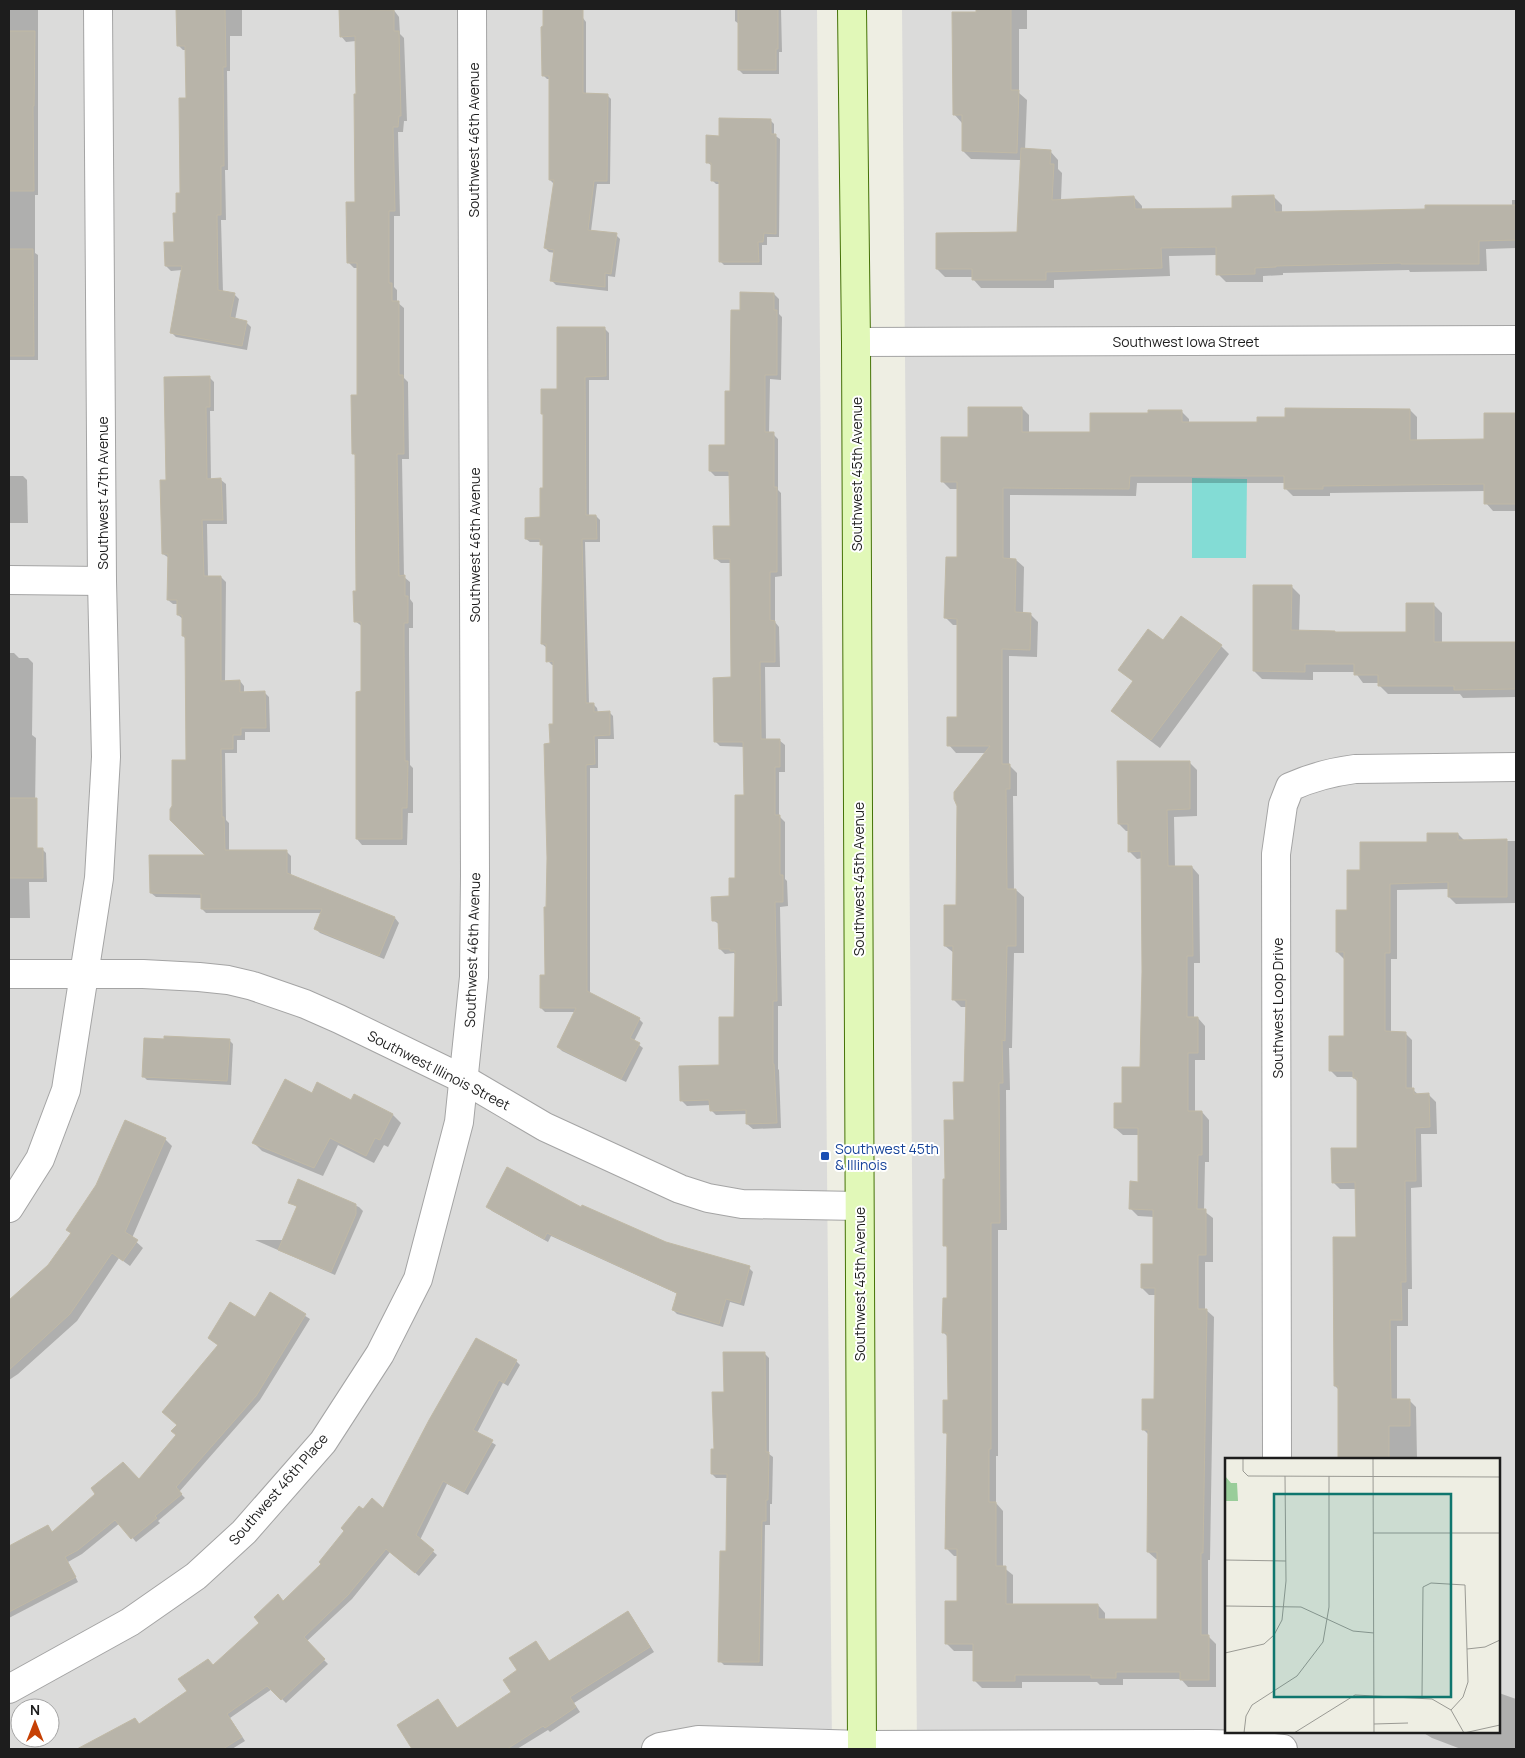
<svg xmlns="http://www.w3.org/2000/svg" width="1525" height="1758" viewBox="0 0 1525 1758" font-family="Manrope,sans-serif">
<style>
.residential{fill:#dbdbda;fill-rule:evenodd}
.pitch{fill:#83dcd5}
.shadow{fill:#0003}
.building{fill:#b8b4a9;stroke:#c0b9a6}
.lines{fill:none;stroke-linecap:round;stroke-linejoin:round}
.street-casing{stroke:#a4a4a4;stroke-width:30}
.secondary-casing{stroke:#457207;stroke-width:30}
.street{stroke:#fff;stroke-width:28}
.secondary{stroke:#e1f8b8;stroke-width:28}
.transit-dot{fill:#1a4fb4;stroke:#fff;stroke-width:2}
.labels{text-anchor:middle;dominant-baseline:central;stroke-width:4;stroke-linejoin:round;paint-order:stroke}
.street-label{font-size:14px;fill:#1d1d1d;stroke:#fff}
.transit-label{font-size:14px;fill:#164399;stroke:#fff;text-anchor:start}
.inset-road{fill:none;stroke:#9a9a94;stroke-width:1}
.view{fill:#0f766e;fill-opacity:0.15;stroke:#0f766e;stroke-width:2.5}
.inset-edge{fill:none;stroke:#1d1d1d;stroke-width:2.5}
</style>
<rect width="100%" height="100%" fill="#eeeee3"/>
<g class="residential">
<path d="M 9,9 L 817,9 L 832,1749 L 9,1749 ZM 20,1708 L 50,1708 L 50,1738 L 20,1738 Z"/>
<path d="M 902,9 L 1516,9 L 1516,1749 L 917,1749 ZM 1226,1459 L 1499,1459 L 1499,1732 L 1226,1732 Z"/>
</g>
<polygon class="pitch" points="1192,478 1247,479 1246,558 1192,558"/>
<g class="shadow">
<polygon points="9,9 38,9 38,195 35,195 35,253 38,255 38,360 9,360"/>
<polygon points="177,9 242,9 242,36 230,36 230,71 227,71 228,170 225,170 226,220 221,220 223,292 234,294 239,299 235,320 246,322 251,327 247,350 176,337 171,332 182,270 171,271 166,266 175,243 177,215 182,194 187,99 186,50 183,50 178,45"/>
<polygon points="340,9 393,9 399,17 400,34 404,38 407,121 404,121 403,132 398,132 400,216 394,216 394,287 397,290 397,302 404,308 404,378 408,382 409,459 402,459 404,577 410,582 410,599 413,603 413,628 409,628 409,653 410,765 413,768 413,813 408,813 407,845 362,845 357,839 362,692 363,627 355,621 358,593 356,456 353,453 358,396 358,268 354,268 348,262 356,203 358,95 356,41 346,42 341,36"/>
<polygon points="735,9 781,9 782,52 779,52 779,74 743,74 739,70 739,24 735,21"/>
<polygon points="978,9 1027,9 1027,29 1019,29 1019,93 1027,100 1025,150 1050,151 1058,160 1058,169 1062,173 1061,200 1134,197 1142,206 1142,210 1233,209 1274,197 1282,205 1282,213 1427,210 1512,206 1512,200 1516,200 1516,248 1486,249 1487,271 1410,272 1409,270 1283,273 1283,275 1263,276 1263,282 1226,282 1218,274 1217,255 1169,256 1170,276 1054,280 1054,288 981,288 973,279 973,277 945,277 937,269 1018,234 1022,160 971,159 963,151 962,123 954,114"/>
<polygon points="1299,9 1361,9 1361,10 1300,10"/>
<polygon points="1453,9 1516,9 1454,10"/>
<polygon points="583,18 586,22 586,95 607,95 611,99 610,184 597,184 591,231 616,235 620,239 615,277 608,276 608,291 556,285 552,281 555,253 549,252 545,248 554,184 550,180 550,79 547,79 543,75"/>
<polygon points="770,120 774,124 774,135 780,139 779,237 767,237 767,245 762,245 762,265 724,265 720,261 720,184 716,184 712,180 712,166 707,162 720,137"/>
<polygon points="774,294 779,299 779,314 782,317 781,380 770,379 769,433 773,434 778,439 778,490 781,493 782,576 775,577 775,622 779,627 780,667 765,667 766,740 779,740 785,745 785,772 779,772 779,816 785,822 785,879 787,881 788,906 780,907 782,1006 778,1006 778,1069 779,1070 781,1128 753,1129 747,1124 747,1114 716,1115 711,1110 711,1105 687,1106 682,1101 721,1066 736,1018 736,956 734,953 725,954 720,949 720,925 713,920 731,898 736,880 745,796 745,747 720,746 715,741 732,678 731,563 721,563 715,558 731,528 730,476 715,476 710,471 726,446 741,312"/>
<polygon points="605,329 609,333 609,380 589,380 589,516 596,516 600,520 600,542 585,542 589,704 593,704 597,708 598,713 609,712 613,716 614,739 598,739 598,768 590,768 590,994 639,1019 643,1023 634,1041 643,1048 626,1082 562,1051 558,1047 576,1012 545,1012 541,1008 546,976 551,745 554,725 554,665 552,665 548,661 547,648 542,644 544,547 542,542 530,542 526,539 542,518 544,490 544,415 542,414"/>
<polygon points="209,377 214,382 214,411 210,411 211,480 221,480 226,484 227,524 207,524 208,577 221,577 226,582 225,682 240,681 244,686 244,693 264,692 269,697 270,732 245,732 245,740 237,740 237,753 225,753 226,820 229,823 229,851 286,851 291,856 291,876 395,918 399,923 384,959 320,933 315,928 322,913 206,913 202,909 202,898 156,897 151,893 208,856 187,761 186,639 183,636 183,619 178,615 178,604 173,604 168,600 169,558 163,554 167,481"/>
<polygon points="1022,408 1029,415 1029,434 1092,434 1150,414 1182,412 1189,419 1189,424 1258,424 1287,418 1410,410 1417,417 1417,441 1485,440 1485,414 1516,414 1516,511 1493,511 1486,503 1486,491 1330,493 1330,496 1293,496 1285,488 1285,483 1137,483 1136,496 1010,495 1010,560 1016,560 1024,567 1023,614 1030,614 1038,622 1037,657 1009,656 1009,765 1017,773 1017,796 1013,796 1014,890 1016,890 1024,897 1024,953 1014,953 1012,1048 1009,1048 1010,1090 1006,1090 1007,1230 998,1230 998,1456 996,1456 996,1503 1003,1511 1003,1567 1013,1575 1013,1605 1098,1605 1105,1613 1105,1620 1158,1620 1158,1559 1156,1559 1148,1552 1150,1436 1143,1429 1156,1401 1156,1295 1149,1295 1142,1288 1154,1266 1154,1217 1138,1216 1131,1209 1139,1183 1139,1135 1123,1135 1115,1128 1124,1104 1141,1068 1144,971 1143,858 1137,859 1129,851 1129,831 1126,831 1119,824 1189,762 1197,770 1197,816 1174,817 1175,867 1192,867 1199,875 1200,963 1194,963 1194,1018 1198,1018 1205,1026 1205,1060 1195,1060 1195,1112 1202,1112 1209,1120 1209,1162 1205,1162 1204,1211 1213,1218 1213,1262 1205,1262 1205,1309 1214,1317 1210,1560 1208,1560 1208,1636 1216,1644 1216,1687 1188,1687 1181,1679 1123,1679 1123,1685 1100,1685 1097,1682 1022,1682 1022,1688 982,1688 975,1681 974,1651 954,1651 946,1643 959,1602 959,1556 954,1556 946,1548 948,1436 945,1432 949,1401 948,1337 943,1332 948,1299 948,1249 945,1245 947,1181 955,1121 965,1083 967,1007 961,1007 953,999 954,953 945,946 958,906 959,806 987,753 956,753 949,745 958,718 958,625 953,625 946,618 958,559 958,489 950,489 942,481 969,438"/>
<polygon points="9,476 23,476 27,480 28,523 9,523"/>
<polygon points="1291,586 1300,595 1299,632 1407,634 1433,604 1442,613 1442,643 1516,643 1516,697 1463,698 1460,694 1388,694 1379,685 1379,683 1363,683 1355,672 1313,672 1313,680 1262,679 1254,671"/>
<polygon points="1163,642 1221,646 1229,654 1160,748 1121,719 1112,711 1134,682 1120,670"/>
<polygon points="9,653 14,653 19,658 28,658 33,663 32,735 36,738 35,809 9,809"/>
<polygon points="1458,834 1465,841 1516,841 1516,903 1456,904 1449,897 1449,889 1397,890 1397,959 1391,959 1391,1032 1405,1033 1412,1040 1412,1089 1419,1095 1429,1095 1436,1102 1437,1134 1421,1134 1422,1187 1411,1188 1412,1289 1408,1289 1408,1326 1397,1326 1397,1400 1409,1400 1416,1407 1417,1459 1339,1459 1339,1390 1335,1386 1357,1238 1356,1189 1340,1189 1333,1182 1359,1149 1358,1082 1353,1077 1337,1077 1330,1070 1345,1037 1344,959 1337,952 1361,871 1428,843"/>
<polygon points="42,849 46,853 47,882 29,882 30,918 9,918 9,850"/>
<polygon points="229,1040 233,1044 231,1085 147,1080 143,1076"/>
<polygon points="312,1094 352,1101 355,1096 393,1115 401,1123 388,1147 384,1145 374,1163 338,1145 323,1176 262,1151 254,1143"/>
<polygon points="165,1139 172,1146 132,1238 143,1248 130,1266 119,1258 77,1321 18,1374 9,1380 9,1310 19,1301"/>
<polygon points="299,1181 359,1207 363,1211 335,1275 255,1240 284,1240 298,1208 290,1202"/>
<polygon points="488,1207 582,1208 666,1244 749,1268 753,1272 744,1306 730,1302 723,1327 677,1314 673,1310 678,1294 551,1236 548,1242 492,1211"/>
<polygon points="271,1294 310,1319 260,1400 179,1492 185,1498 158,1521 160,1523 136,1542 120,1523 82,1554 68,1562 78,1582 9,1618 9,1547 47,1527 53,1533 139,1481 177,1435 179,1425 219,1346 209,1338 256,1319"/>
<polygon points="765,1354 769,1358 769,1454 773,1457 772,1504 770,1504 770,1525 765,1525 763,1666 724,1665 720,1661 727,1552 728,1478 716,1478 712,1474 725,1393"/>
<polygon points="516,1361 520,1365 508,1386 503,1383 477,1433 496,1445 468,1495 447,1484 420,1540 437,1555 419,1576 390,1552 352,1599 306,1642 328,1664 286,1703 272,1689 230,1718 245,1741 232,1749 195,1749 191,1744 177,1749 80,1749 135,1719 140,1725 189,1692 323,1564 363,1511 384,1510 430,1421"/>
<polygon points="628,1612 632,1617 654,1652 574,1703 580,1712 550,1732 548,1730 517,1749 414,1749 398,1726 438,1700 458,1729 513,1693 519,1670 535,1642 550,1662"/>
<polygon points="1499,1693 1516,1699 1516,1749 1461,1749 1432,1738 1422,1732 1499,1732"/>
</g>
<g class="building">
<polygon points="176,9 225,9 226,67 223,67 224,166 221,166 221,215 217,215 218,290 235,293 230,317 247,321 242,346 170,333 182,266 165,266 164,242 174,242 173,213 176,213 176,193 180,193 179,98 186,98 185,46 177,46"/>
<polygon points="339,9 394,10 394,31 399,31 401,116 399,116 398,127 393,127 395,211 389,211 389,283 392,283 392,301 399,301 399,375 403,375 404,454 397,454 399,576 405,575 405,596 408,596 408,623 404,623 404,647 405,761 408,761 407,808 402,808 402,839 356,839 356,692 361,691 361,622 354,622 353,591 356,591 355,454 352,454 351,395 357,395 357,263 347,263 346,202 355,202 354,94 356,94 355,36 340,37"/>
<polygon points="543,9 583,9 583,93 608,94 607,181 594,181 588,230 617,233 611,274 605,273 605,287 550,281 554,250 544,248 554,180 549,180 549,76 542,76 541,27 543,26"/>
<polygon points="738,9 778,9 778,49 776,49 776,70 738,70"/>
<polygon points="976,9 1011,9 1011,90 1019,90 1017,153 962,151 962,115 953,115 952,12 976,12"/>
<polygon points="9,31 35,31 34,106 33,106 34,191 9,191"/>
<polygon points="719,118 771,119 771,134 776,134 776,234 764,233 763,242 758,242 759,262 719,262 719,181 711,181 711,163 706,163 706,135 719,136"/>
<polygon points="1021,148 1051,150 1050,164 1054,164 1052,200 1134,196 1135,209 1232,208 1232,196 1274,195 1275,212 1425,209 1425,205 1516,205 1516,240 1479,241 1479,264 1401,264 1401,263 1276,266 1276,267 1255,268 1255,274 1216,275 1216,247 1161,248 1162,268 1046,272 1046,280 972,280 972,269 936,269 936,233 1017,232"/>
<polygon points="9,249 33,249 34,356 9,356"/>
<polygon points="740,292 774,293 774,310 777,310 777,375 765,375 765,432 774,432 774,487 777,487 777,572 770,572 770,620 775,621 775,662 760,662 761,739 780,739 780,767 775,767 775,815 780,815 780,875 783,875 783,902 775,902 777,1001 773,1001 773,1064 774,1064 777,1123 746,1124 746,1110 710,1111 709,1100 680,1101 679,1066 719,1065 719,1017 734,1017 735,951 730,951 730,949 719,949 718,921 712,921 711,897 729,896 729,878 735,878 735,795 744,795 743,742 714,742 713,678 731,677 730,559 714,559 713,526 730,526 729,471 709,471 709,445 725,445 725,391 730,391 731,310 740,310"/>
<polygon points="557,327 605,327 606,376 585,377 586,515 596,515 597,539 582,539 586,703 594,703 594,712 610,711 610,735 594,736 595,764 586,765 587,991 640,1018 630,1038 640,1043 621,1079 557,1047 576,1008 540,1008 540,975 545,975 544,907 546,907 547,858 544,744 550,743 549,724 553,724 553,661 546,662 546,644 541,644 543,545 540,545 540,539 525,539 525,518 540,517 540,488 543,488 543,414 541,414 541,389 557,389"/>
<polygon points="210,376 210,407 206,407 207,479 221,478 223,520 202,520 204,576 221,576 221,681 240,680 240,692 265,691 266,728 241,728 241,735 233,735 233,749 221,749 222,817 224,817 225,850 287,850 287,873 395,917 379,956 314,929 322,909 201,909 201,894 150,893 149,855 205,855 170,820 170,809 172,806 172,760 186,760 185,636 182,636 182,615 177,615 177,600 167,600 168,554 162,554 160,480 166,480 164,377"/>
<polygon points="968,407 1022,407 1022,432 1090,432 1090,413 1148,413 1148,410 1182,410 1182,422 1257,422 1257,417 1285,417 1285,408 1410,409 1410,440 1484,439 1484,413 1516,413 1516,504 1484,504 1484,484 1323,486 1323,489 1284,489 1284,476 1130,476 1129,489 1003,488 1003,558 1016,559 1015,612 1031,613 1030,650 1002,649 1002,764 1010,764 1010,789 1006,789 1007,889 1016,889 1016,946 1007,946 1005,1041 1002,1040 1003,1083 999,1083 1000,1223 991,1223 991,1449 989,1449 989,1502 996,1502 996,1566 1006,1566 1006,1604 1098,1604 1098,1619 1157,1619 1157,1552 1147,1552 1148,1430 1142,1430 1142,1399 1154,1399 1155,1288 1141,1288 1141,1264 1153,1264 1153,1210 1129,1209 1130,1181 1138,1182 1138,1128 1114,1128 1114,1103 1122,1103 1122,1067 1140,1067 1142,971 1141,851 1128,852 1128,824 1118,824 1117,761 1190,761 1190,809 1167,810 1168,866 1192,866 1193,956 1187,956 1187,1017 1198,1017 1198,1053 1188,1053 1188,1111 1202,1111 1202,1155 1198,1155 1197,1209 1206,1209 1206,1255 1198,1255 1198,1309 1207,1309 1203,1553 1201,1553 1201,1635 1209,1635 1209,1680 1180,1680 1180,1672 1116,1672 1116,1678 1091,1678 1091,1675 1015,1675 1015,1681 973,1681 973,1644 945,1644 945,1601 957,1601 957,1549 945,1549 947,1433 943,1433 943,1400 948,1400 947,1333 942,1333 943,1298 947,1298 947,1246 943,1246 943,1179 945,1179 944,1120 954,1120 953,1082 964,1082 966,1000 952,1000 953,946 944,946 944,905 956,905 957,806 954,799 954,792 990,746 947,746 947,717 957,717 957,619 944,618 946,557 957,557 957,482 941,482 941,437 968,437"/>
<polygon points="1253,585 1292,585 1291,630 1335,631 1335,632 1406,632 1406,603 1434,603 1434,642 1516,642 1516,689 1454,690 1454,686 1378,686 1378,675 1354,675 1354,664 1305,664 1305,672 1253,671"/>
<polygon points="1181,616 1222,645 1151,740 1111,711 1133,681 1118,670 1148,629 1163,640"/>
<polygon points="9,798 37,798 37,848 43,848 43,878 9,878"/>
<polygon points="1427,833 1458,833 1458,840 1507,839 1507,897 1448,897 1448,882 1390,884 1390,953 1385,953 1385,1031 1406,1032 1406,1088 1414,1088 1414,1094 1429,1093 1430,1127 1415,1128 1416,1181 1405,1181 1406,1282 1401,1282 1402,1320 1390,1320 1391,1399 1410,1399 1410,1426 1389,1426 1389,1459 1338,1459 1338,1386 1334,1386 1333,1237 1356,1237 1355,1182 1332,1183 1331,1148 1357,1148 1357,1078 1353,1078 1353,1071 1329,1071 1329,1036 1344,1036 1344,952 1336,952 1336,910 1347,910 1347,870 1360,870 1360,842 1427,842"/>
<polygon points="164,1036 230,1039 227,1081 142,1077 144,1038 164,1039"/>
<polygon points="285,1079 312,1093 317,1082 351,1100 354,1094 393,1114 380,1140 375,1138 366,1156 330,1138 314,1168 252,1143"/>
<polygon points="125,1120 166,1138 125,1232 138,1240 123,1261 112,1253 70,1314 9,1370 9,1300 48,1265 71,1233 66,1230 96,1185"/>
<polygon points="507,1167 581,1207 582,1205 666,1242 750,1266 740,1303 726,1299 719,1324 672,1310 677,1293 547,1233 544,1239 486,1207"/>
<polygon points="298,1179 356,1204 356,1214 331,1272 278,1250 297,1206 288,1203"/>
<polygon points="270,1292 306,1314 256,1396 176,1487 182,1494 155,1516 157,1518 131,1539 115,1520 78,1550 65,1557 76,1577 9,1612 9,1546 48,1525 52,1532 95,1494 91,1488 123,1462 139,1479 176,1435 171,1431 177,1425 162,1412 218,1345 208,1338 230,1302 255,1317"/>
<polygon points="476,1338 517,1360 504,1383 499,1380 473,1430 493,1440 464,1492 443,1481 416,1535 434,1550 415,1573 386,1549 348,1595 304,1637 325,1659 281,1700 267,1686 227,1714 242,1737 223,1749 77,1749 135,1718 139,1724 187,1691 178,1679 208,1659 213,1665 259,1623 254,1617 278,1594 283,1601 321,1564 319,1562 344,1531 341,1528 359,1506 363,1509 372,1498 383,1508 429,1420"/>
<polygon points="723,1352 765,1352 766,1452 769,1452 768,1500 766,1500 766,1521 762,1521 759,1662 718,1662 720,1551 726,1551 727,1474 711,1474 711,1449 714,1449 712,1392 724,1392"/>
<polygon points="628,1611 650,1647 570,1697 576,1707 545,1728 543,1726 507,1749 412,1749 397,1725 438,1699 457,1728 511,1692 503,1680 517,1670 509,1658 536,1641 549,1661"/>
</g>
<g class="lines">
<defs>
<g id="street">
<polyline points="856,342 1516,340"/>
<polyline points="9,580 102,581"/>
<polyline points="9,974 143,974 199,977 228,980 253,986 305,1004 339,1019 465,1080 545,1127 680,1189 708,1198 742,1204 859,1206"/>
<polyline points="9,1208 40,1159 66,1090 99,878 106,757 102,581 98,9"/>
<path d="M 1277,1459 L 1276,854 L 1283,805 L 1290,787 C 1312,777 1332,772 1355,769 L 1516,767"/>
<polyline points="9,1689 130,1622 196,1576 244,1532 323,1442 380,1354 418,1279 459,1122 474,977 475,876 472,9"/>
<polyline points="656,1749 660,1747 698,1740 862,1745 1208,1744 1247,1745 1283,1749"/>
</g>
<polyline id="secondary" points="852,9 856,342 862,1749"/>
</defs>
<use href="#street" class="street-casing"/>
<use href="#secondary" class="secondary-casing"/>
<use href="#street" class="street"/>
<use href="#secondary" class="secondary"/>
</g>
<rect class="transit-dot" x="820" y="1151" width="10" height="10" rx="2.5"/>
<g class="labels">
<g class="street-label">
<text transform="translate(473 140) rotate(-90)">Southwest 46th Avenue</text>
<text x="1186" y="341">Southwest Iowa Street</text>
<text transform="translate(856 474) rotate(-90)">Southwest 45th Avenue</text>
<text transform="translate(102 493) rotate(-90)">Southwest 47th Avenue</text>
<text transform="translate(474 545) rotate(-90)">Southwest 46th Avenue</text>
<text transform="translate(858 879) rotate(-90)">Southwest 45th Avenue</text>
<text transform="translate(472 950) rotate(-88)">Southwest 46th Avenue</text>
<text transform="translate(1277 1008) rotate(-90)">Southwest Loop Drive</text>
<text transform="translate(439 1070) rotate(27)">Southwest Illinois Street</text>
<text transform="translate(859 1284) rotate(-90)">Southwest 45th Avenue</text>
<text transform="translate(278 1489) rotate(-49)">Southwest 46th Place</text>
</g>
<g class="transit-label">
<text x="835" y="1148">Southwest 45th<tspan x="835" dy="16">&amp; Illinois</tspan></text>
</g>
</g>
<g transform="translate(1225 1458)">
<rect width="275" height="275" fill="#eeeee3"/>
<path d="M 0,18 L 6,25 L 12,25 L 13,43 L 0,43 Z" fill="#99cd9a"/>
<path class="inset-road" d="M 18,0 L 18,13 L 23,18 L 275,19M 148,0 L 149,275M 148,75 L 275,75M 0,102 L 61,103M 0,148 L 76,149 L 128,173 L 149,175M 242,191 L 260,189 L 275,182M 0,195 L 39,186 L 49,177 L 57,162 L 61,123 L 60,18M 197,238 L 198,129 L 206,125 L 240,127 L 243,224 L 238,239 L 226,252M 149,266 L 183,265M 19,275 L 21,258 L 27,247 L 72,218 L 98,184 L 104,149 L 104,18M 69,275 L 130,237 L 207,241 L 226,252 L 239,275M 239,275 L 275,267"/>
<path class="view" d="M 49,36 L 226,36 L 226,239 L 49,239 Z"/>
<rect width="275" height="275" class="inset-edge"/>
</g>
<rect width="1525" height="1758" fill="none" stroke="#1d1d1d" stroke-width="20"/>
<g transform="translate(35 1723)"><circle r="24" fill="#ffffff" stroke="#a5a5a5"/>
<path d="M0-4L9 19L0 12L-9 19Z" fill="#c64004"/>
<text y="-8" font-size="14" font-weight="bold" text-anchor="middle" fill="#1d1d1d">N</text>
</g>
</svg>
